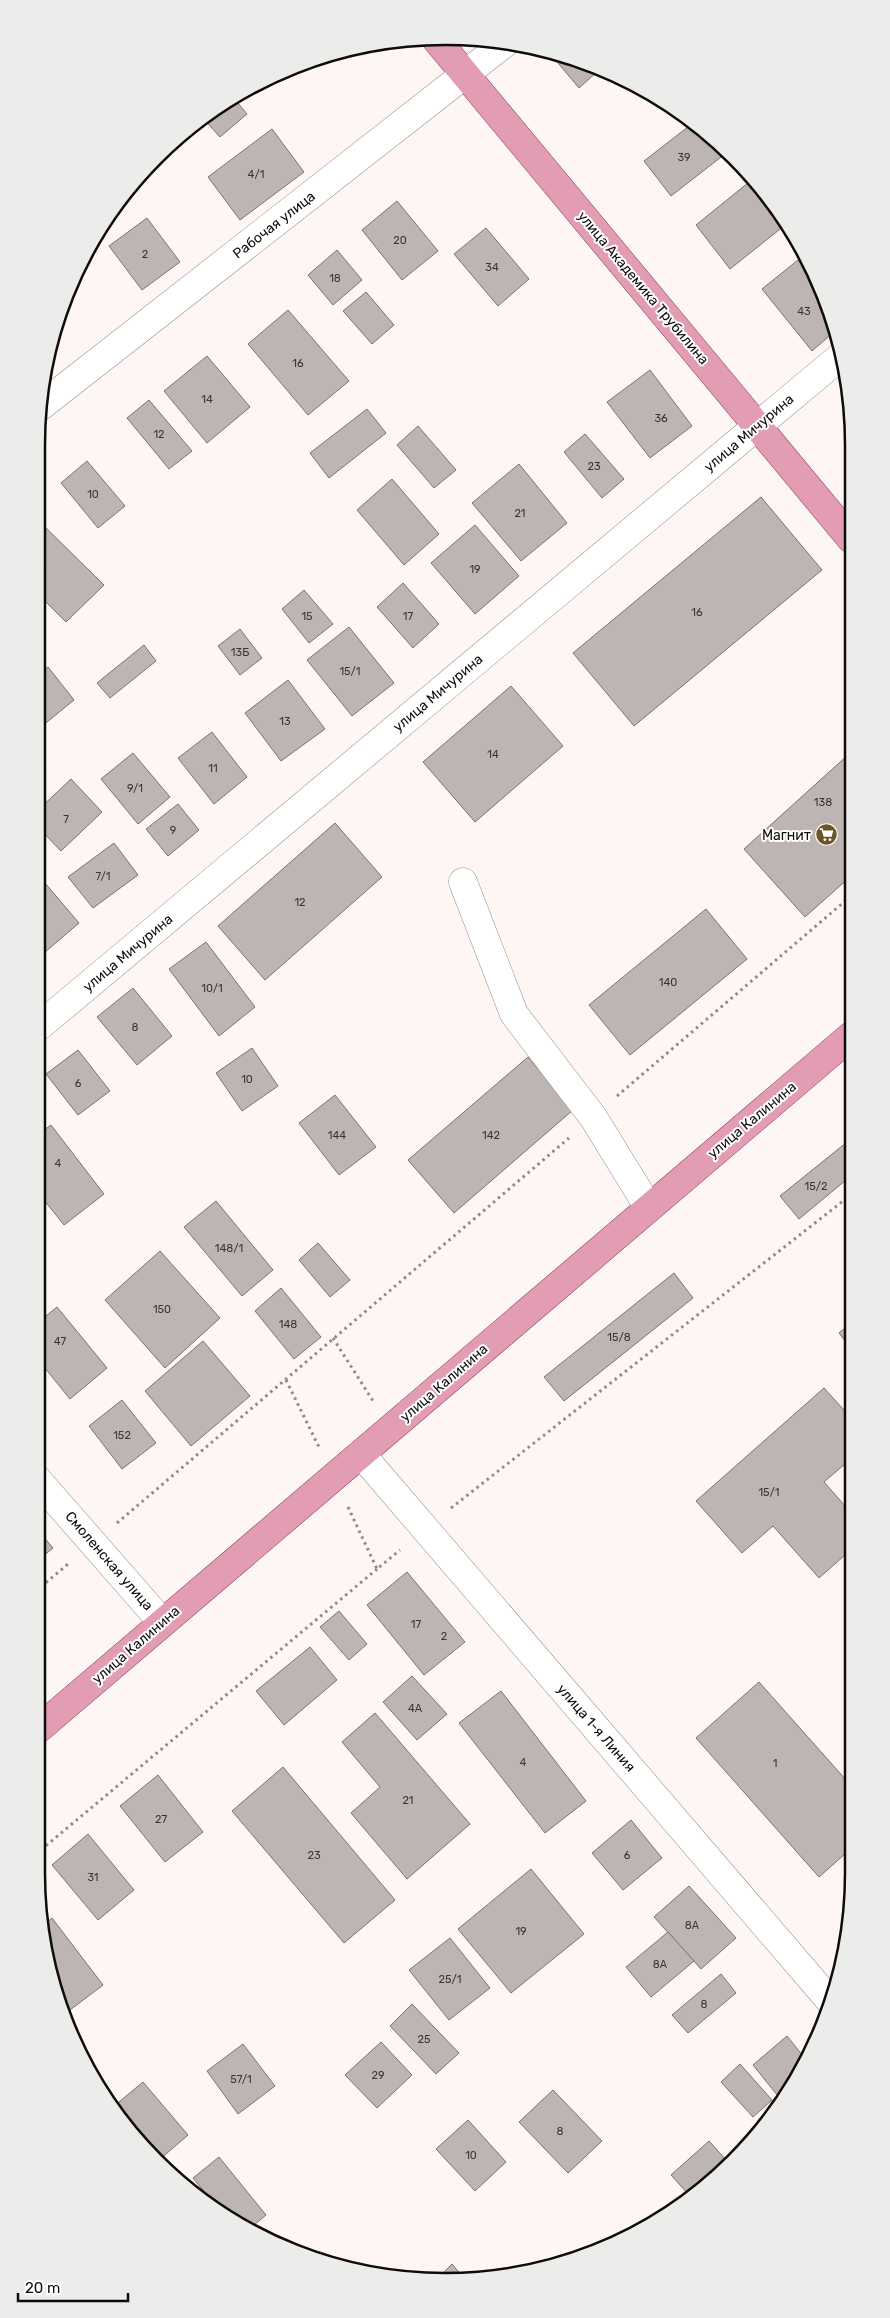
<svg xmlns="http://www.w3.org/2000/svg" width="890" height="2318" viewBox="0 0 890 2318" font-family="Rubik,sans-serif">
<style>
.building{fill:#bdb5b1;stroke:#7b7370}
.lines{fill:none;stroke-linecap:round;stroke-linejoin:round}
.minor-casing{stroke:#968f8b;stroke-width:29}
.major-casing{stroke:#8b3f58;stroke-width:29}
.path{stroke:#8f8987;stroke-width:3;stroke-dasharray:2.5 4;stroke-linecap:butt}
.minor{stroke:#fff;stroke-width:28}
.major{stroke:#e29db4;stroke-width:28}
.labels{text-anchor:middle;dominant-baseline:central;stroke-width:4;stroke-linejoin:round;paint-order:stroke}
.number-label{font-size:11px;fill:#3a3634}
.street-label{font-size:14px;fill:#0f0c0b;stroke:#fff}
.poi-label{font-size:14px;fill:#0f0c0b;stroke:#fff;text-anchor:end}
.rim{fill:none;stroke:#0f0c0b;stroke-width:2.5}
</style>
<rect width="100%" height="100%" fill="#fef6f2"/>
<g class="building">
<polygon points="565,57 598,71 579,88 558,63"/>
<polygon points="233,97 247,114 220,137 203,118"/>
<polygon points="693,123 725,154 671,196 644,161"/>
<polygon points="272,129 304,172 240,220 208,177"/>
<polygon points="754,178 784,226 730,269 696,225"/>
<polygon points="397,201 438,251 402,280 362,230"/>
<polygon points="147,218 180,262 142,290 109,246"/>
<polygon points="486,228 529,279 498,306 454,254"/>
<polygon points="337,250 362,280 333,305 308,275"/>
<polygon points="803,256 823,288 834,332 812,351 762,289"/>
<polygon points="366,292 394,325 372,344 343,311"/>
<polygon points="288,310 349,381 308,415 248,344"/>
<polygon points="207,356 250,407 207,443 164,391"/>
<polygon points="650,370 692,426 650,458 607,402"/>
<polygon points="149,400 192,451 169,469 127,418"/>
<polygon points="367,409 386,433 329,478 310,453"/>
<polygon points="418,426 456,470 434,488 397,445"/>
<polygon points="585,434 624,479 602,498 564,452"/>
<polygon points="87,461 125,506 98,528 61,483"/>
<polygon points="519,464 567,523 521,561 472,503"/>
<polygon points="392,479 439,534 404,565 357,510"/>
<polygon points="761,497 822,570 634,726 573,653"/>
<polygon points="40,522 104,585 66,622 36,592 36,525"/>
<polygon points="475,525 519,576 475,614 431,563"/>
<polygon points="403,583 439,624 413,648 377,607"/>
<polygon points="304,590 333,624 309,643 282,609"/>
<polygon points="349,627 394,683 352,716 307,660"/>
<polygon points="240,629 262,658 240,675 218,646"/>
<polygon points="36,645 44,653 36,660"/>
<polygon points="144,645 156,661 110,698 97,683"/>
<polygon points="48,667 74,700 36,731 36,676"/>
<polygon points="288,680 325,729 281,761 245,713"/>
<polygon points="511,686 563,746 475,822 423,762"/>
<polygon points="212,732 247,777 214,804 178,758"/>
<polygon points="133,753 170,797 138,824 101,779"/>
<polygon points="849,754 851,756 851,876 805,917 744,849"/>
<polygon points="71,779 102,812 61,851 36,825 36,812"/>
<polygon points="178,804 199,830 168,856 146,829"/>
<polygon points="335,823 382,877 265,980 218,926"/>
<polygon points="114,843 138,875 93,908 68,877"/>
<polygon points="45,883 79,923 44,953 36,944 36,891"/>
<polygon points="706,909 747,959 630,1055 589,1005"/>
<polygon points="206,942 255,1007 219,1036 169,969"/>
<polygon points="133,988 172,1036 137,1065 97,1017"/>
<polygon points="252,1048 278,1086 242,1111 216,1073"/>
<polygon points="78,1050 110,1091 78,1115 46,1074"/>
<polygon points="528,1057 573,1110 454,1213 408,1160"/>
<polygon points="335,1095 376,1147 339,1175 299,1123"/>
<polygon points="51,1125 104,1194 64,1225 36,1190 36,1136"/>
<polygon points="852,1138 852,1175 799,1219 780,1196"/>
<polygon points="216,1201 273,1270 242,1296 184,1227"/>
<polygon points="318,1243 350,1280 330,1297 299,1260"/>
<polygon points="160,1251 220,1318 165,1368 105,1300"/>
<polygon points="674,1273 693,1298 564,1401 544,1377"/>
<polygon points="281,1288 321,1337 294,1359 255,1311"/>
<polygon points="57,1307 107,1368 70,1399 36,1357 36,1324"/>
<polygon points="852,1322 852,1350 839,1333"/>
<polygon points="203,1341 250,1396 191,1446 145,1391"/>
<polygon points="824,1388 853,1420 853,1457 824,1482 853,1515 853,1548 819,1578 773,1526 742,1553 696,1501"/>
<polygon points="122,1400 156,1443 122,1469 89,1426"/>
<polygon points="36,1528 53,1548 36,1562"/>
<polygon points="407,1572 465,1642 424,1675 367,1605"/>
<polygon points="339,1611 367,1644 349,1660 320,1627"/>
<polygon points="310,1647 337,1680 284,1725 256,1691"/>
<polygon points="412,1676 447,1714 417,1740 383,1702"/>
<polygon points="759,1682 854,1789 854,1846 819,1877 696,1738"/>
<polygon points="501,1691 586,1801 545,1833 459,1723"/>
<polygon points="375,1713 470,1824 407,1879 351,1813 380,1787 342,1742"/>
<polygon points="283,1767 395,1900 344,1943 232,1811"/>
<polygon points="158,1775 203,1832 165,1862 120,1806"/>
<polygon points="631,1820 662,1858 623,1890 592,1853"/>
<polygon points="88,1834 134,1890 98,1920 52,1865"/>
<polygon points="531,1869 584,1934 511,1993 458,1929"/>
<polygon points="689,1886 736,1938 701,1969 654,1917"/>
<polygon points="52,1918 103,1985 70,2010 56,1992 45,1924"/>
<polygon points="668,1932 694,1961 651,1997 626,1967"/>
<polygon points="450,1938 490,1988 449,2020 409,1970"/>
<polygon points="721,1974 736,1993 688,2033 672,2015"/>
<polygon points="412,2004 459,2053 436,2074 390,2026"/>
<polygon points="787,2036 807,2061 782,2101 753,2065"/>
<polygon points="381,2042 412,2075 377,2108 345,2075"/>
<polygon points="243,2044 275,2086 238,2114 207,2071"/>
<polygon points="740,2064 772,2100 753,2117 721,2082"/>
<polygon points="143,2082 188,2135 159,2160 138,2142 113,2107"/>
<polygon points="553,2090 602,2141 568,2173 519,2122"/>
<polygon points="468,2120 506,2162 475,2191 436,2149"/>
<polygon points="709,2141 727,2161 689,2195 671,2175"/>
<polygon points="219,2157 266,2215 248,2230 217,2207 193,2178"/>
<polygon points="452,2264 462,2276 439,2277"/>
</g>
<g class="lines">
<defs>
<g id="minor">
<polyline points="41,406 505,43"/>
<polyline points="463,882 514,1014 593,1117 649,1208"/>
<polyline points="36,1029 841,356"/>
<polyline points="361,1454 831,2002"/>
<polyline points="36,1478 162,1622"/>
</g>
<g id="major">
<polyline points="435,38 851,539"/>
<polyline points="36,1731 852,1035"/>
</g>
</defs>
<use href="#minor" class="minor-casing"/>
<use href="#major" class="major-casing"/>
<g class="path">
<polyline points="617,1096 851,896"/>
<polyline points="333,1338 373,1401"/>
<polyline points="286,1380 319,1447"/>
<polyline points="348,1507 377,1569 400,1550"/>
<polyline points="451,1508 852,1194"/>
<polyline points="117,1523 569,1138"/>
<polyline points="36,1591 68,1564"/>
<polyline points="36,1854 377,1569"/>
</g>
<use href="#minor" class="minor"/>
<use href="#major" class="major"/>
</g>
<defs>
<symbol id="supermarket-disc" viewBox="-11 -11 22 22"><circle r="9.5" fill="#6c5625" stroke="#fff"/><path d="M-6-5.5h2.5l.6 2H6L4.5 2H-2.5L-4.4-4H-6ZM-1.5 3.2a1.3 1.3 0 1 0 .1 0ZM3 3.2a1.3 1.3 0 1 0 .1 0Z" fill="#fff"/></symbol>
</defs>
<g fill-rule="evenodd">
<use href="#supermarket-disc" x="814" y="822" width="25" height="25"/>
</g>
<g class="labels">
<g class="number-label">
<text x="684" y="157">39</text>
<text x="256" y="174">4/1</text>
<text x="400" y="240">20</text>
<text x="145" y="254">2</text>
<text x="492" y="267">34</text>
<text x="335" y="278">18</text>
<text x="804" y="311">43</text>
<text x="298" y="363">16</text>
<text x="207" y="399">14</text>
<text x="661" y="418">36</text>
<text x="159" y="434">12</text>
<text x="594" y="466">23</text>
<text x="93" y="494">10</text>
<text x="520" y="513">21</text>
<text x="475" y="569">19</text>
<text x="697" y="612">16</text>
<text x="307" y="616">15</text>
<text x="408" y="616">17</text>
<text x="240" y="652">13Б</text>
<text x="350" y="671">15/1</text>
<text x="285" y="721">13</text>
<text x="493" y="754">14</text>
<text x="213" y="768">11</text>
<text x="135" y="788">9/1</text>
<text x="823" y="802">138</text>
<text x="66" y="819">7</text>
<text x="173" y="830">9</text>
<text x="103" y="876">7/1</text>
<text x="300" y="902">12</text>
<text x="668" y="982">140</text>
<text x="212" y="988">10/1</text>
<text x="135" y="1027">8</text>
<text x="247" y="1079">10</text>
<text x="78" y="1083">6</text>
<text x="337" y="1135">144</text>
<text x="491" y="1135">142</text>
<text x="58" y="1163">4</text>
<text x="816" y="1186">15/2</text>
<text x="229" y="1248">148/1</text>
<text x="162" y="1309">150</text>
<text x="288" y="1324">148</text>
<text x="619" y="1337">15/8</text>
<text x="60" y="1341">47</text>
<text x="122" y="1435">152</text>
<text x="769" y="1492">15/1</text>
<text x="416" y="1624">17</text>
<text x="444" y="1636">2</text>
<text x="415" y="1708">4А</text>
<text x="523" y="1762">4</text>
<text x="775" y="1763">1</text>
<text x="408" y="1800">21</text>
<text x="161" y="1819">27</text>
<text x="314" y="1855">23</text>
<text x="627" y="1855">6</text>
<text x="93" y="1877">31</text>
<text x="692" y="1925">8А</text>
<text x="521" y="1931">19</text>
<text x="660" y="1964">8А</text>
<text x="450" y="1979">25/1</text>
<text x="704" y="2004">8</text>
<text x="424" y="2039">25</text>
<text x="378" y="2075">29</text>
<text x="241" y="2079">57/1</text>
<text x="560" y="2131">8</text>
<text x="471" y="2155">10</text>
</g>
<g class="street-label">
<text transform="translate(274 225) rotate(-38)">Рабочая улица</text>
<text transform="translate(643 288) rotate(50)">улица Академика Трубилина</text>
<text transform="translate(749 433) rotate(-40)">улица Мичурина</text>
<text transform="translate(438 693) rotate(-40)">улица Мичурина</text>
<text transform="translate(128 953) rotate(-40)">улица Мичурина</text>
<text transform="translate(752 1120) rotate(-40)">улица Калинина</text>
<text transform="translate(444 1383) rotate(-41)">улица Калинина</text>
<text transform="translate(109 1561) rotate(49)">Смоленская улица</text>
<text transform="translate(136 1645) rotate(-41)">улица Калинина</text>
<text transform="translate(596 1728) rotate(49)">улица 1-я Линия</text>
</g>
<g class="poi-label">
<text x="811" y="835">Магнит</text>
</g>
</g>
<path d="M0 0H890V2318H0ZM445 45H445A400 400 0 0 1 845 445V1873A400 400 0 0 1 445 2273H445A400 400 0 0 1 45 1873V445A400 400 0 0 1 445 45Z" fill="#ececeb" fill-rule="evenodd"/>
<path class="rim" d="M445 45H445A400 400 0 0 1 845 445V1873A400 400 0 0 1 445 2273H445A400 400 0 0 1 45 1873V445A400 400 0 0 1 445 45Z"/>
<path d="M18 2293v8h110v-8" fill="none" stroke="#0f0c0b" stroke-width="2.5"/>
<text x="25" y="2293" font-size="15" fill="#0f0c0b" stroke="#ffffff" stroke-width="4" paint-order="stroke">20 m</text>
</svg>
